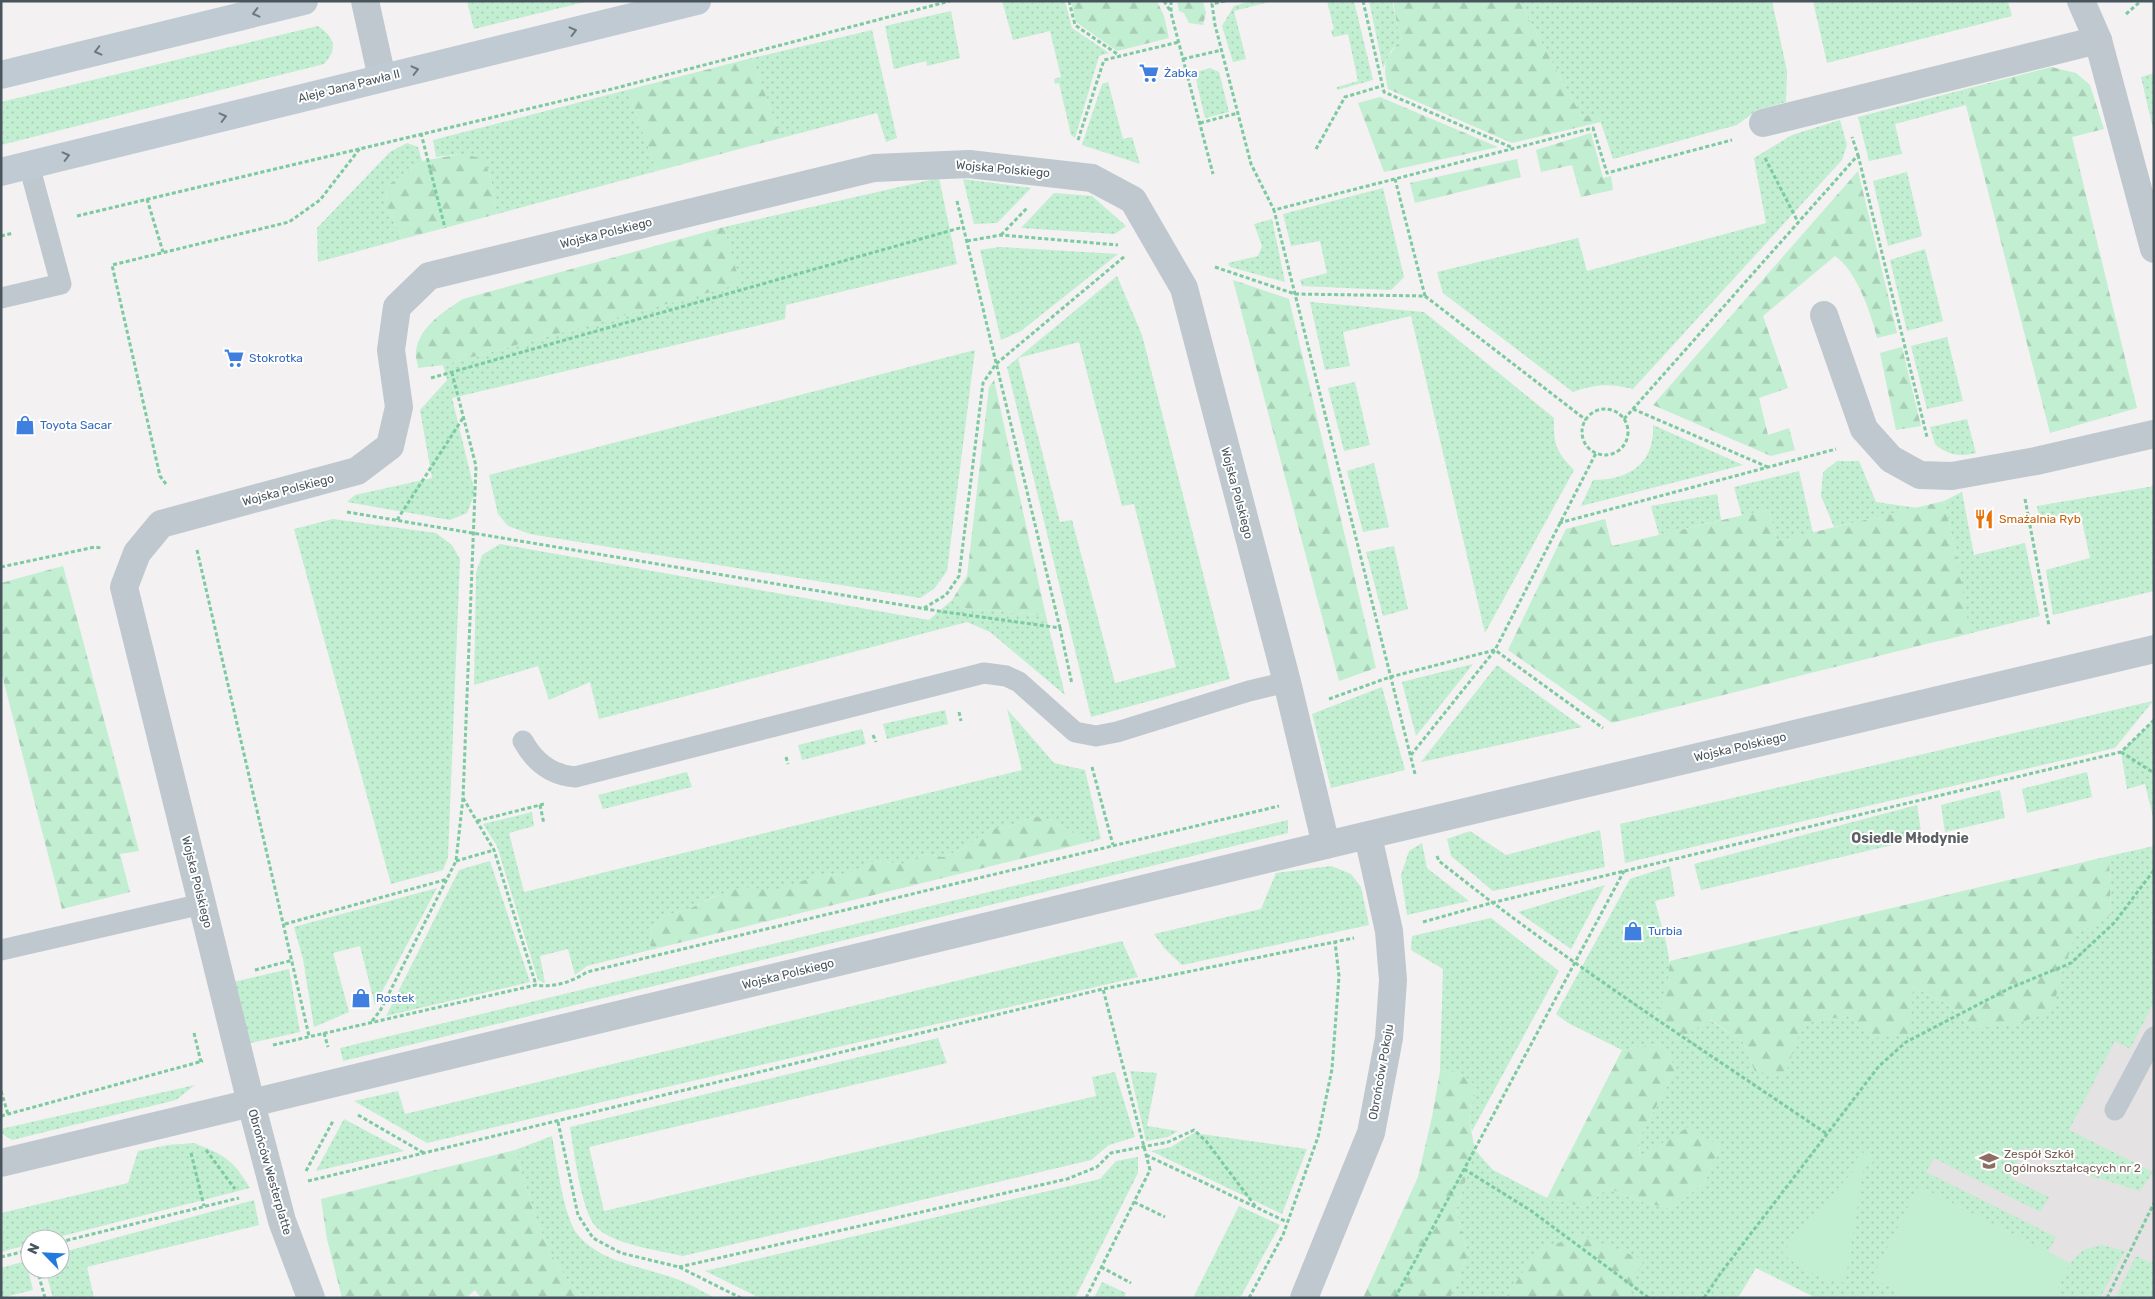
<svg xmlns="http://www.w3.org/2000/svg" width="2155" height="1299" viewBox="0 0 2155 1299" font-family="Rubik,sans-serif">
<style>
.education{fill:#e4e2e2}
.green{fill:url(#green-dots);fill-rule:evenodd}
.forest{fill:url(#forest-firs)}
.pitch{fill:#c2eed1}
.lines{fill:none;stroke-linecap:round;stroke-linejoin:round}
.path{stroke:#7bcaa0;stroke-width:3;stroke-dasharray:4 2.5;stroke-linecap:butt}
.lane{stroke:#bfc8cf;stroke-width:21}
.street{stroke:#bfc8cf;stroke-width:28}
.secondary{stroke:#bfcad3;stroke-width:28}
.oneway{stroke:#6c7880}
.labels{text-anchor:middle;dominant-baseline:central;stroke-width:4;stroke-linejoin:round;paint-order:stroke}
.shop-label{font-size:12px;fill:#366cbe;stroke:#fff;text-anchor:start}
.street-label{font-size:12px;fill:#49555d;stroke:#fff}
.food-label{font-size:12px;fill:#c56008;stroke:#fff;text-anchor:start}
.education-label{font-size:12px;fill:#785e54;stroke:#fff;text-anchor:start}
.neighbourhood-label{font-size:14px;font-weight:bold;fill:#5d6165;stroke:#fff}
</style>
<defs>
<pattern id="green-dots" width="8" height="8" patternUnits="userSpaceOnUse" patternTransform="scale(1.25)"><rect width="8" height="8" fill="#c2eed1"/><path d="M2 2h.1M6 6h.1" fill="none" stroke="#a8ceb6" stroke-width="1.8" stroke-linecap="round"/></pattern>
<pattern id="forest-firs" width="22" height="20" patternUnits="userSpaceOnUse" patternTransform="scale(1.25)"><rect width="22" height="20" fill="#c2eed1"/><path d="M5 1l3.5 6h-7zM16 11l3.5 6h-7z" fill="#a8ceb6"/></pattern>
</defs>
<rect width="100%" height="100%" fill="#f3f1f1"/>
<polygon class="education" points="2154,978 2154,1298 1818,1298 1904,1058"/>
<g class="green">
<polygon points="467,1 589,1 474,29"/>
<polygon points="1002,1 1065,1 1072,28 1109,53 1099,56 1075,138 1071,135 1059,83 1055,84 1054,79 1061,77 1050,31 1013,40"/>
<polygon points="1251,1 1273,1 1234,11 1246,59 1233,62 1222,26 1234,6"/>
<polygon points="1327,1 1354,1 1373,80 1337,90 1337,87 1358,81 1348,34 1333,37 1331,31 1334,29"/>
<polygon points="1369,1 1392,1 1397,25 1402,38 1391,51 1383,68"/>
<polygon points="1519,1 1772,1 1787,71 1786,102 1757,110 1737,125 1613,159 1598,114 1582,117"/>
<polygon points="1813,1 2008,1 2012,16 1827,63"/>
<polygon points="951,11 960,58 927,66 926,61 894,69 885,26"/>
<path d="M 318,26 C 335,38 338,48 324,64 L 1,145 L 1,102 Z"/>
<polygon points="872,30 897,138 886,142 877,113 781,138 752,58"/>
<polygon points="1210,68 1219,72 1229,112 1205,118 1195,75 1197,72"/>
<polygon points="2154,73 2154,133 2141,77"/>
<polygon points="1108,82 1123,139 1132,137 1140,164 1082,145 1102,84"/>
<polygon points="627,90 657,171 497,214 490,174 461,154 436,157 433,140"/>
<polygon points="1962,90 1966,105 1895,124 1902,154 1869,161 1858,117"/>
<path d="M 1840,120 L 1847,145 L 1842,160 L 1633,389 C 1611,383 1594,384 1573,392 L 1443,293 L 1437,272 L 1578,238 L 1587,271 L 1766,223 L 1754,158 L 1792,135 Z"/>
<polygon points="407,143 418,147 422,161 387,186 386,205 403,239 318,262 317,228 390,152"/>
<polygon points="1907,172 1922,236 1888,246 1873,181"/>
<polygon points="939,178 957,264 786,305 785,319 452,398 475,493 467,513 450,520 347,502 355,495 432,478 420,410 447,380 443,365 739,284 724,227"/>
<polygon points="963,179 1031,188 997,223 974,224"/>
<polygon points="1383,188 1404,277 1391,290 1302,286 1300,280 1327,273 1320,241 1291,246 1283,214"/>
<polygon points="1054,193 1092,196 1126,226 1115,234 1021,228"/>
<polygon points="1272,219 1285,282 1230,267 1228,263 1258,256 1262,246 1254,224"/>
<polygon points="1000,247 1118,254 1021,331 1001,340 980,250"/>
<polygon points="1925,249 1943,321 1907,331 1890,260"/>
<path d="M 1117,276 L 1142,335 L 1230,679 L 1091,717 L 1007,367 ZM 1079,342 L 1122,506 L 1134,504 L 1176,667 L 1115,683 L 1072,520 L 1060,522 L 1018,358 Z"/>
<path d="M 1310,302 L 1424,312 L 1554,418 C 1553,443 1556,452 1574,470 L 1485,633 L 1411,316 L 1343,332 L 1350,366 L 1325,370 Z"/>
<polygon points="1947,337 1963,401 1927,409 1911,346"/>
<polygon points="975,350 947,571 934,589 920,598 530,534 508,526 498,514 489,475"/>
<polygon points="1355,382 1370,445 1344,451 1328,388"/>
<path d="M 1967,419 L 1976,453 C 1960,457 1947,455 1935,444 L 1930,427 Z"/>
<path d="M 1653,425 L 1743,465 L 1581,506 L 1593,480 C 1630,480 1655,463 1653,425 Z"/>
<polygon points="1837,461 1859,461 1876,502 1918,508 1834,527 1821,496 1823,472"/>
<polygon points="1374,463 1389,527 1363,532 1347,471"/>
<polygon points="1799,471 1813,533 1777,541 1769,509 1742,516 1734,487"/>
<polygon points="2154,486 2154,591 2053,615 2046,570 2090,558 2080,512 2039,519 2037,506"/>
<polygon points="1962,492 1974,555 2025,543 2040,616 1940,641 1958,563 1944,501"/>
<polygon points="1717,494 1721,520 1659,535 1651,506"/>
<polygon points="333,519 436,533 452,545 460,559 448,857 443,870 391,884 294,529"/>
<polygon points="500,544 929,620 952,600 964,608 1046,616 1065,695 990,632 967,622 599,719 590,682 549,700 538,666 474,685 476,573 482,555"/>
<polygon points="1394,546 1408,609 1383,616 1366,552"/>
<polygon points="1473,664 1416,736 1402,682"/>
<polygon points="1497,665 1582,727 1421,762"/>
<polygon points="1382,687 1405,770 1331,788 1312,714"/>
<polygon points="2153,701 2115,748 1625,863 1620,824"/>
<polygon points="1007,709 1054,763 1085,770 1101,839 1084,839 1050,820 1035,816 1012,826 990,829 963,849 943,857 925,854 903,864 875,861 848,874 820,875 778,890 715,896 689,909 664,916 651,929 650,950 587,966 575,975 568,949 540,956 545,983 538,980 497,846 483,824 532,812 534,826 509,833 524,892 1022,770"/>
<polygon points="945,710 948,724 887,739 883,724"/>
<polygon points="2154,720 2154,821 2145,784 2127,789 2121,752"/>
<polygon points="862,729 866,744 802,760 798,745"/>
<polygon points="687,772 692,787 603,809 598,795"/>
<polygon points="2087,772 2092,797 2027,813 2022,789"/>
<polygon points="2000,790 2005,818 1945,832 1941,805"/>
<polygon points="1917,805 1922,838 1701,890 1694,864"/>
<polygon points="1288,820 1288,833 343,1061 340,1048"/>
<polygon points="1600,830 1605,867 1493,891 1451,856 1447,839 1470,831 1506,855"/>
<polygon points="1422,843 1427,868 1469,901 1407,915 1401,875 1409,851"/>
<path d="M 2154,846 L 2154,1002 L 2130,1049 L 2115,1041 L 2069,1130 L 2153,1172 L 2140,1191 L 2069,1169 L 2025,1147 L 2010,1178 L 2049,1197 L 2040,1212 L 1934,1158 L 1926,1172 L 2056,1237 L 2048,1252 L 1919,1186 L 1872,1278 L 1911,1298 L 1816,1298 L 1756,1268 L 1738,1298 L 1625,1298 L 1643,1260 L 1506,1298 L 1450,1298 L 1468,1254 L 1456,1211 L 1475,1150 L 1493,1170 L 1547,1198 L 1584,1207 L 1608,1188 L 1638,1201 L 1672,1209 L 1705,1182 L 1720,1146 L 1640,1157 L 1639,1139 L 1676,1069 L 1661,1043 L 1622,1050 L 1568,1023 L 1556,1014 L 1630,879 L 1670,866 L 1675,896 L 1655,901 C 1662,930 1677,966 1666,996 C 1662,1006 1654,1012 1652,1023 L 1676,1040 L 1710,1020 L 1743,1042 L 1755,1072 L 1803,1023 L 1848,1016 L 1873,1038 L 1913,987 L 1949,1005 L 1973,1029 L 2070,935 L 2111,915 L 2109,856 Z"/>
<polygon points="490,861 530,982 386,1016 459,870"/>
<polygon points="1331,866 1351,874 1361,887 1369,925 1182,965 1165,949 1154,934 1261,909 1276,873"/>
<polygon points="1605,885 1571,949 1518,912"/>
<polygon points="437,888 375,1005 360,946 333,953 349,1012 314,1027 303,959 294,927"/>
<polygon points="1491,918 1559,971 1472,1131 1469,1119 1476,1086 1459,1073 1440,1071 1443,969 1411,950 1412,936"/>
<polygon points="1122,941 1138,977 427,1143 354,1101 398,1091 405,1114"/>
<polygon points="289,969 300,1032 246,1044 229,983"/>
<path d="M 938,1038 L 947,1063 L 589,1147 L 604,1211 L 1096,1096 L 1092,1077 L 1115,1072 L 1135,1137 L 1109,1145 L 1091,1160 L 683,1256 C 658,1250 614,1245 596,1227 C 581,1211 574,1150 570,1127 Z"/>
<polygon points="1130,1071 1157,1073 1147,1126 1178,1131 1168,1137 1146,1141"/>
<polygon points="195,1085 176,1100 12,1140 1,1133 1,1129"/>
<polygon points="344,1119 404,1151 316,1171"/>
<polygon points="1194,1133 1307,1149 1282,1214 1151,1151 1171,1147"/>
<path d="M 552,1136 C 557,1161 563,1217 578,1235 C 600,1262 643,1267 674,1278 C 688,1283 702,1291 715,1298 L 584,1298 C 543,1259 531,1201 515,1150 Z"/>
<path d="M 194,1143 C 225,1155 233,1160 250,1188 L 51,1239 L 30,1239 L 30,1244 L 1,1252 L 1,1213 L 128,1183 L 138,1151 L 168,1145 Z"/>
<polygon points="1138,1157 1138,1173 1075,1298 760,1298 705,1271 1100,1179 1116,1161"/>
<polygon points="254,1200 259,1225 87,1267 94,1298 53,1298 45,1269 60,1269 60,1253"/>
<polygon points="1239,1206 1280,1225 1240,1298 1193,1298"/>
<polygon points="2102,1245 2125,1251 2100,1298 2053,1298 2070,1263 2083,1250"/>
<polygon points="2136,1256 2151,1263 2154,1259 2154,1298 2115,1298"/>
<polygon points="26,1261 33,1290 1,1298 1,1268"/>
<polygon points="1102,1282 1126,1293 1124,1298 1094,1298"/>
</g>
<g class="forest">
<polygon points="1071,1 1157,1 1164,16 1169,38 1117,51 1076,22"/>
<polygon points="1177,1 1203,1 1206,13 1203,25 1189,23 1184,13 1179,11"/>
<path d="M 1393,1 L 1519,1 L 1582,117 L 1598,113 L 1601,122 L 1512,143 L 1388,89 C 1382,62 1385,60 1402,38 L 1397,25 Z"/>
<polygon points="752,58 781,138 657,171 627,90"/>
<polygon points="2051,67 2076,73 2090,85 2104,129 2072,137 2137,408 2050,433 1962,90"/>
<polygon points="1380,97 1498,147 1384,172 1358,103"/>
<polygon points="1591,133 1603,178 1611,176 1613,190 1581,197 1572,165 1541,172 1536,150"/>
<polygon points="461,154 481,158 490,174 497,214 403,239 386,205 387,186 422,161"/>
<polygon points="1517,159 1521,177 1415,203 1410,183"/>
<path d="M 1858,171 L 1897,333 L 1877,338 C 1871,314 1857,271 1835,256 L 1763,316 L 1788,388 L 1759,398 L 1768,435 L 1789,428 L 1795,450 L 1771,456 L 1653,405 Z"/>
<path d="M 724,227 L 740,284 L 443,365 L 418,368 C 418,363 415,357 416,352 C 418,328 444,311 463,299 Z"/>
<polygon points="1233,280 1289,299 1376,668 1339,681"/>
<polygon points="1902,347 1921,426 1896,430 1880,353"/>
<polygon points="994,380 1046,616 964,608 952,600 967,576 989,387"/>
<polygon points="1944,501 1958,563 1970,633 1612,723 1508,650 1566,529 1605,519 1612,546 1769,509 1777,541"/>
<polygon points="63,566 139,851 120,854 130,892 62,909 1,671 1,583"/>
<polygon points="1035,816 1050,820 1084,839 1101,839 650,950 651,929 664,916 689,909 716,896 742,887 775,890 820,875 848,874 875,861 903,864 925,854 943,857 963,849 990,829 1012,826"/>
<polygon points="2109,856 2111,915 2076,935 2062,973 2052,1012 2015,1024 1973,1029 1949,1005 1913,987 1911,1034 1873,1038 1848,1016 1803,1023 1785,1075 1755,1072 1743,1042 1711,1020 1676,1040 1651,1023 1666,995 1670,961"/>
<polygon points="1661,1043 1676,1069 1639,1139 1640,1157 1688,1127 1720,1146 1705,1182 1672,1209 1638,1201 1608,1188 1584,1207 1547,1198 1622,1050"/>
<polygon points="1440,1071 1459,1073 1476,1086 1469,1119 1475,1150 1456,1211 1468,1254 1450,1298 1363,1298 1418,1177 1432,1117"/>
<path d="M 515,1150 C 531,1201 543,1259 584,1298 L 481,1298 L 475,1290 L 466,1298 L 342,1298 L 327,1239 L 321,1199 Z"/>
<polygon points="1582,1235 1644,1260 1625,1298 1506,1298 1537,1250"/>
</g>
<g class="pitch">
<path d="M 1860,1151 L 1874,1159 L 1872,1164 L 1864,1168 L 1845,1283 C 1818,1278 1803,1271 1782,1253 L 1859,1164 L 1857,1159 Z"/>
<polygon points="1919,1186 2070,1263 2053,1298 1911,1298 1872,1278"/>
</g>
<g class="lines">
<g class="path">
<polyline points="1069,1 1075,25 1120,56"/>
<polyline points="1164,1 1171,12"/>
<polyline points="1171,1 1171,13 1213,174"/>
<polyline points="1225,1 1212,4 1215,25 1251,164 1274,210"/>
<polyline points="1363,1 1384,92 1513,148"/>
<polyline points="2126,14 2141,1"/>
<polyline points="1183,59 1222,50"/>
<polyline points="1200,123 1238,113"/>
<polyline points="421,133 445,228"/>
<polyline points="1078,140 1104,60 1179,42"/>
<polyline points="1316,149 1345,97 1382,86"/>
<polyline points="1858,155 1927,437"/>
<polyline points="1765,158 1798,222"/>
<polyline points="147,199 163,252"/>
<polyline points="957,201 1060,628"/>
<polyline points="77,216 612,89 950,1"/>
<polyline points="1001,235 1028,207"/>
<polyline points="1,236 13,233"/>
<polyline points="967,241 1001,235 1118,245"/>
<polyline points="1215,267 1295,294 1425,296 1395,179"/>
<polyline points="1425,296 1586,420"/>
<polyline points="431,378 963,227"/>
<polyline points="1633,409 1770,468"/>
<circle cx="1605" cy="432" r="23"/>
<polyline points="1624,419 1858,155 1852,137"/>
<polyline points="166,484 160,476 112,265 289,222 320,200 361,147"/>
<polyline points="2025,499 2049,626"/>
<polyline points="347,512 938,611 1060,628 1072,684"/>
<polyline points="397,520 463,418"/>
<polyline points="1559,523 1836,449"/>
<polyline points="197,550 309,1036"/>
<polyline points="1,567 95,547 101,548"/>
<polyline points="924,608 946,595 959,576 983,383 996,364 1125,256"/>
<polyline points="1329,699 1390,677 1495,650 1603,728"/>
<polyline points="959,712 961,721"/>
<polyline points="873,735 876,742"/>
<polyline points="2121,752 2154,773"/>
<polyline points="1411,755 1495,650 1596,453"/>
<polyline points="786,757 788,764"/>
<polyline points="1092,767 1113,845"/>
<polyline points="1415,774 1274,210 1593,128 1607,173 1732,140"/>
<polyline points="463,798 494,850 536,985"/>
<polyline points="540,805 544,824"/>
<polyline points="477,821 544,804"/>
<path d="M 1437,856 L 1439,861 C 1563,960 1696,1045 1827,1134"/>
<polyline points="456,861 494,850"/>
<polyline points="1423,922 1491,903 2121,752 2154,720"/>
<polyline points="285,924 448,879"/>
<polyline points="255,970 293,960"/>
<polyline points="372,1021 380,1011 456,861 463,798 476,466 452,373"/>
<polyline points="194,1033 201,1062"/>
<polyline points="324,1033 328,1047"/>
<path d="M 273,1045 L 536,985 C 553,988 572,982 587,972 L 1279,806"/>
<polyline points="1,1091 8,1114"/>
<polyline points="358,1115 424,1153"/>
<polyline points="1,1116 203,1061"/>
<polyline points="558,1122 578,1215 593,1238 621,1253 679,1267 741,1298"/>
<polyline points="206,1150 235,1189"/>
<polyline points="191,1153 204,1206"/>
<polyline points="1146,1155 1287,1222"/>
<polyline points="1464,1169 1530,1210 1649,1298"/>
<polyline points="306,1171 333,1121"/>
<polyline points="308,1181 1103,989 1354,938"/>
<polyline points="1134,1202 1165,1217"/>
<polyline points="60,1242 239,1198"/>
<polyline points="1,1257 30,1250"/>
<polyline points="679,1267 1067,1179 1097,1167 1111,1153 1168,1142 1194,1130 1206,1141 1256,1207"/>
<polyline points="1101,1267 1131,1283"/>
<polyline points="37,1269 45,1298"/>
<polyline points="1086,1298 1150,1170 1103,989"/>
<polyline points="1249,1298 1283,1235 1318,1137 1332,1069 1339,976 1335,942"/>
<polyline points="1395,1298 1624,871"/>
<polyline points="1704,1298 1720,1274 1879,1066 1906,1042 2010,988 2071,963 2115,922 2154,870"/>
<polyline points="2107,1298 2154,1203"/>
</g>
<g class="lane">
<polyline points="1,298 61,284 29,165"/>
<path d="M 523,741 C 534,761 551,775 575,777 L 984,673 L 1006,676 L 1019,682 L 1075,732 L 1096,736 L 1117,732 L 1249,691 L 1287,682"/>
<polyline points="1,950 202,904"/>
<polyline points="2115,1110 2154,1037"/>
</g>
<g class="street">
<polyline points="365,1 382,78"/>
<polyline points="2081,1 2098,40 2154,249"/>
<polyline points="1763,123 2098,40"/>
<polyline points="1824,315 1864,429 1891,459 1920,475 1952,476 2036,461 2154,434"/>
<polyline points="1,1163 1326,845 2154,649"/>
<polyline points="311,1298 282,1221 251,1103 124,587 137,553 161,524 357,471 390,446 399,407 391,350 397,307 429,276 874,168 969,164 1092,178 1133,200 1184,288 1287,682 1326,845"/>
<polyline points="1304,1298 1371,1133 1389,1038 1393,980 1389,931 1368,836"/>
</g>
<g class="secondary">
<polyline points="1,75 304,1"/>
<polyline points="1,172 697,1"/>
</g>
</g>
<defs><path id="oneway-chevron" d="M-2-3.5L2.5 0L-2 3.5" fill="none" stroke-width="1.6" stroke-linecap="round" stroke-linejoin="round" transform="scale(1.25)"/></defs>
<g class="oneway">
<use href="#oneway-chevron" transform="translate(256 13) rotate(166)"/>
<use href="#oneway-chevron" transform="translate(573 31) rotate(-14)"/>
<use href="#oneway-chevron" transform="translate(98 51) rotate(166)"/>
<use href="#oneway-chevron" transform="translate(415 70) rotate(-14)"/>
<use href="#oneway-chevron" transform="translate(223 117) rotate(-14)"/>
<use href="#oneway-chevron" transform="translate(66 156) rotate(-14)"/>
</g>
<defs>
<symbol id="supermarket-bare" viewBox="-9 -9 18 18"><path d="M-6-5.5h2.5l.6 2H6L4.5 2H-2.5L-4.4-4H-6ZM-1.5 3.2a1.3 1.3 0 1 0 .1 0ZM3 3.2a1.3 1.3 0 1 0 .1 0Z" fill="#3f7fe0" stroke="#fff" stroke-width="2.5" paint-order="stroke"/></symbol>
<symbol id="shop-bare" viewBox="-9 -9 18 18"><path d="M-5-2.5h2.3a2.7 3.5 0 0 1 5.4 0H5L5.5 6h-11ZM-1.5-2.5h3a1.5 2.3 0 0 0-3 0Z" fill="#3f7fe0" stroke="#fff" stroke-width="2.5" paint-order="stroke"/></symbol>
<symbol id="restaurant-bare" viewBox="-9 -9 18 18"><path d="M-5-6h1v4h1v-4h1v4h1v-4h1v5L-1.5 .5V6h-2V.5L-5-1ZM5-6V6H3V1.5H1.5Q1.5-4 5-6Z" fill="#e8710a" stroke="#fff" stroke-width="2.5" paint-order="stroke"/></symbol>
<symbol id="school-bare" viewBox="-9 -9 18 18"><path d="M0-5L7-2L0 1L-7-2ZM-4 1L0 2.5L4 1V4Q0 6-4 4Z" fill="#8d6e63" stroke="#fff" stroke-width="2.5" paint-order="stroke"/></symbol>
</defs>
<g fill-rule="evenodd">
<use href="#supermarket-bare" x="1135" y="59" width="28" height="28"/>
<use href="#supermarket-bare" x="220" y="344" width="28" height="28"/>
<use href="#shop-bare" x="11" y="411" width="28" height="28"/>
<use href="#restaurant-bare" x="1970" y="505" width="28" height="28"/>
<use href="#shop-bare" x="1619" y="917" width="28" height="28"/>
<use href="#shop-bare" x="347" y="984" width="28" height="28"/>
<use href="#school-bare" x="1975" y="1147" width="28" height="28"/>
</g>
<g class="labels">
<g class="shop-label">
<text x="1164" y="73">Żabka</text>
<text x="249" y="358">Stokrotka</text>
<text x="40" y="425">Toyota Sacar</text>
<text x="1648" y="931">Turbia</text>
<text x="376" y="998">Rostek</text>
</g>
<g class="street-label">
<text transform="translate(349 86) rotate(-14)">Aleje Jana Pawła II</text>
<text transform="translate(1003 169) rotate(5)">Wojska Polskiego</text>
<text transform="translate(606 233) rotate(-14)">Wojska Polskiego</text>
<text transform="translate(288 490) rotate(-15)">Wojska Polskiego</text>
<text transform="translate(1237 493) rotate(75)">Wojska Polskiego</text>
<text transform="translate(1740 747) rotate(-13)">Wojska Polskiego</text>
<text transform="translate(197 882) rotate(76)">Wojska Polskiego</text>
<text transform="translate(788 974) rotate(-14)">Wojska Polskiego</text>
<text transform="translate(1381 1072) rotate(-80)">Obrońców Pokoju</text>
<text transform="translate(270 1172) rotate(74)">Obrońców Westerplatte</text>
</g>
<g class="food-label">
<text x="1999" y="519">Smażalnia Ryb</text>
</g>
<g class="education-label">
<text x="2004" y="1154">Zespół Szkół<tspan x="2004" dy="14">Ogólnokształcących nr 2</tspan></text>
</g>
<g class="neighbourhood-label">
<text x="1910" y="838">Osiedle Młodynie</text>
</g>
</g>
<rect width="2155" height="1299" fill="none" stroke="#49555d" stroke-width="5"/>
<g transform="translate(45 1254) rotate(294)"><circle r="24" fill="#ffffff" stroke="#b6bbbe"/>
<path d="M0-4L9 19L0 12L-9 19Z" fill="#227bdc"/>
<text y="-8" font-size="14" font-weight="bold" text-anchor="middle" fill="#49555d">N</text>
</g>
</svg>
